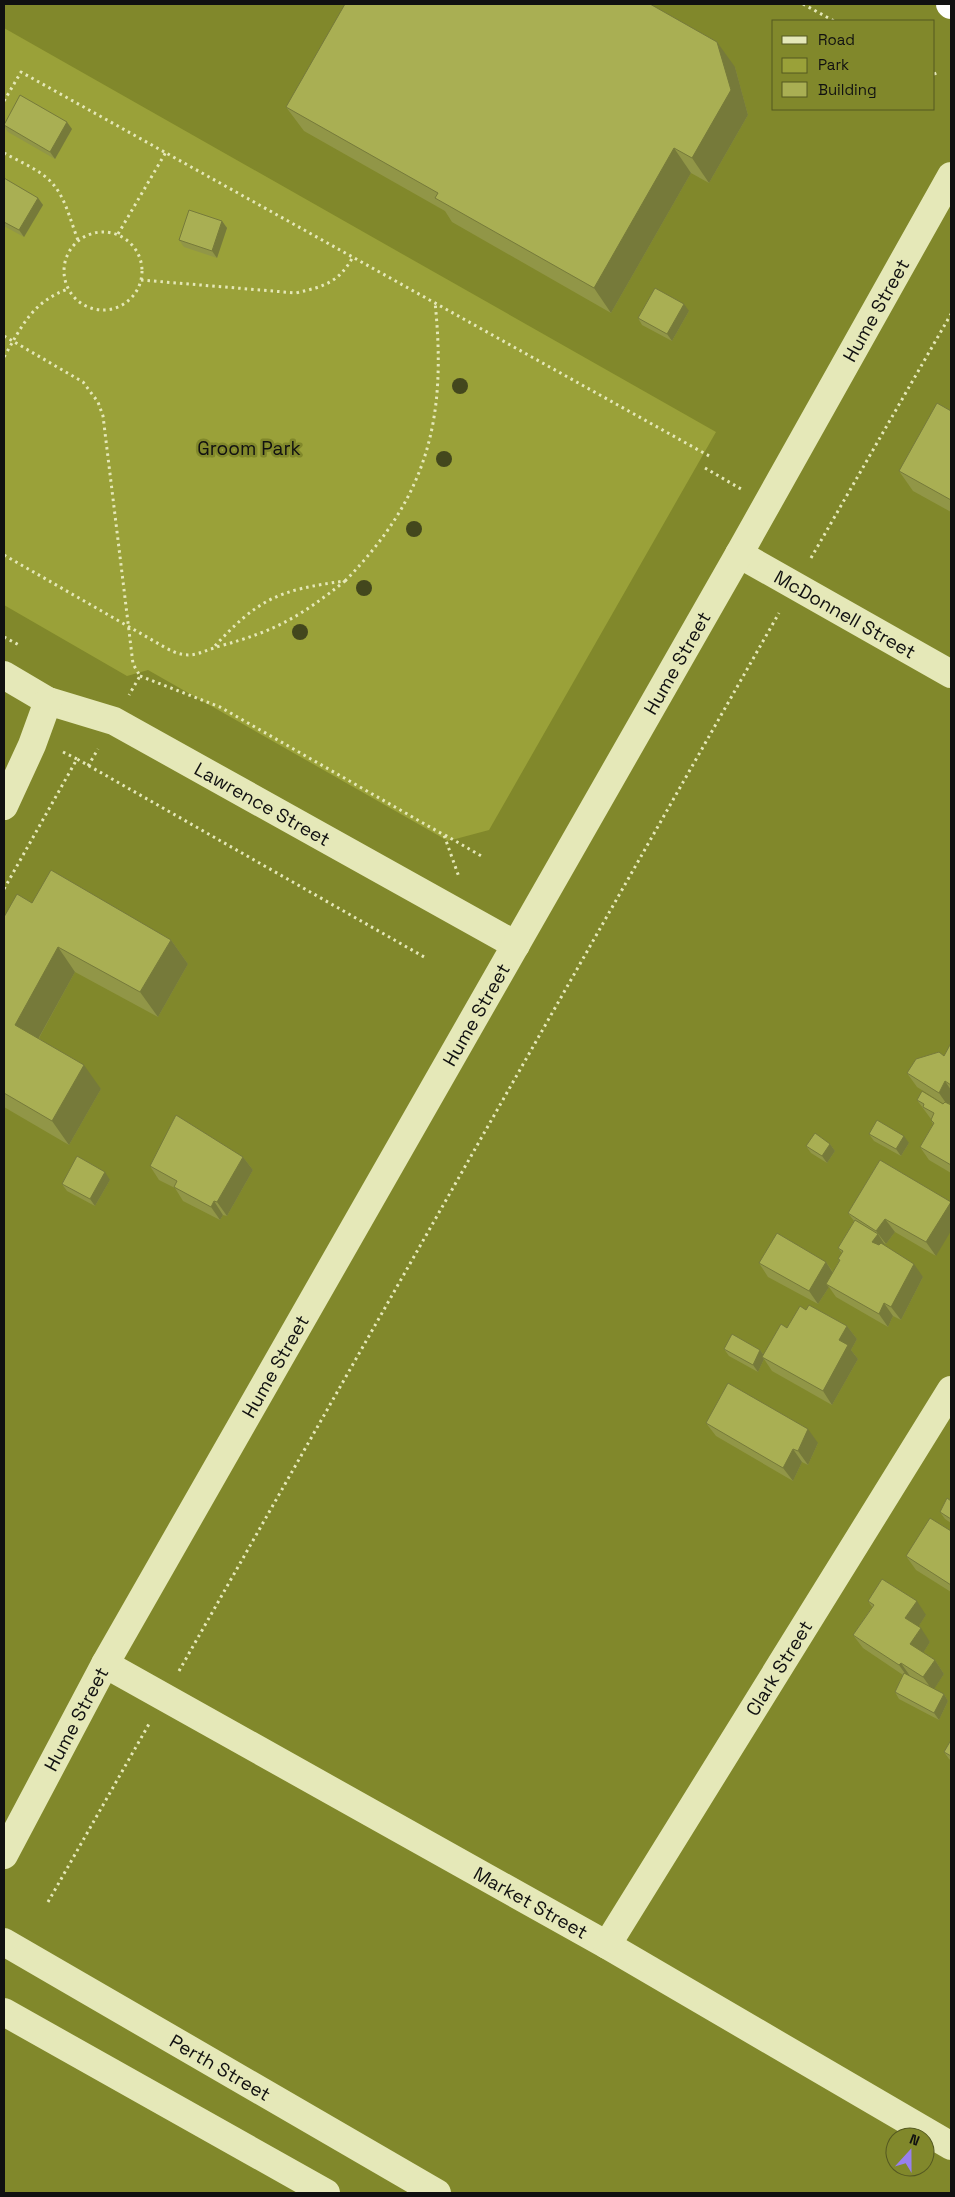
<svg xmlns="http://www.w3.org/2000/svg" width="955" height="2197" viewBox="0 0 955 2197" font-family="'Space Grotesk',sans-serif">
<style>
.green{fill:#9aa139}
.lines{fill:none;stroke-linecap:round;stroke-linejoin:round}
.path{stroke:#e5e8b8;stroke-width:3;stroke-dasharray:2.5 4;stroke-linecap:butt}
.minor{stroke:#e5e8b8;stroke-width:28}
.tertiary{stroke:#e5e8b8;stroke-width:28}
.trunk{stroke:#fefefc;stroke-width:28}
.tree{fill:#43471d}
.wall{fill:#919647}
.shaded-wall{fill:#767a3a}
.building{fill:#a9af53;stroke:#767a3a}
.labels{text-anchor:middle;dominant-baseline:central;stroke-width:5;stroke-linejoin:round;paint-order:stroke}
.street-label{font-size:19px;fill:#111;stroke:#81882b}
.park-label{font-size:19px;fill:#111;stroke:#81882b}
</style>
<rect width="100%" height="100%" fill="#81882b"/>
<polygon class="green" points="4,28 716,432 489,830 448,841 148,670 127,676 4,605"/>
<g class="lines">
<g class="path">
<polyline points="803,4 834,21"/>
<polyline points="934,74 939,72"/>
<polyline points="4,101 21,72 711,457"/>
<path d="M 4,153 C 20,162 41,170 53,184 C 66,199 71,223 78,240"/>
<circle cx="103" cy="271" r="39"/>
<polyline points="118,234 166,152"/>
<path d="M 141,280 L 296,293 C 325,286 338,283 353,257"/>
<polyline points="4,336 83,382 98,402 103,416 133,664 140,676 129,695"/>
<path d="M 4,357 C 22,326 32,302 68,289"/>
<polyline points="705,468 741,489"/>
<path d="M 4,555 L 166,648 C 190,661 197,653 220,646 C 275,631 300,617 345,581 C 277,590 258,599 212,649"/>
<polyline points="811,558 951,314"/>
<path d="M 345,581 C 428,496 447,419 435,302"/>
<polyline points="4,637 19,645"/>
<polyline points="140,676 220,707 444,835 459,877"/>
<polyline points="63,752 77,759"/>
<polyline points="88,766 98,749"/>
<polyline points="445,835 483,857"/>
<polyline points="4,889 77,759 426,958"/>
<polyline points="179,1671 779,613"/>
<polyline points="48,1902 149,1724"/>
</g>
<g class="minor">
<path id="s1" d="M 739,554 L 951,674"/>
<path id="s2" d="M 4,675 L 48,701 L 114,721 L 516,945"/>
<polyline points="4,806 32,745 48,701"/>
<path id="s3" d="M 105,1664 L 607,1945 L 951,2146"/>
<path id="s4" d="M 4,1942 L 437,2193"/>
<path id="s5" d="M 607,1945 L 951,1390"/>
<polyline points="4,2012 326,2193"/>
</g>
<path class="tertiary" id="s6" d="M 4,1855 L 105,1664 L 739,554 L 951,176"/>
<polyline class="trunk" points="950,4 951,5"/>
</g>
<g class="tree">
<circle cx="460" cy="386" r="8"/>
<circle cx="444" cy="459" r="8"/>
<circle cx="414" cy="529" r="8"/>
<circle cx="364" cy="588" r="8"/>
<circle cx="300" cy="632" r="8"/>
</g>
<g class="wall">
<polygon points="735,67 748,115 709,183 691,173 611,313 452,222 445,211 304,131 286,107"/>
<polygon points="4,126 72,129 55,159 8,132"/>
<polygon points="4,178 38,198 43,205 24,237 4,226"/>
<polygon points="222,221 227,228 217,258 184,247 179,240"/>
<polygon points="689,311 672,341 642,325 638,318"/>
<polygon points="951,411 951,512 913,491 899,471"/>
<polygon points="32,903 171,940 188,964 158,1017 75,972 39,1038 101,1089 69,1145 4,1107 4,917"/>
<polygon points="951,1043 951,1101 949,1104 951,1105 951,1173 929,1160 920,1147 933,1124 931,1120 931,1119 917,1100 944,1104 917,1087 907,1073 944,1056"/>
<polygon points="869,1134 909,1143 901,1156 874,1141"/>
<polygon points="830,1144 835,1151 827,1163 811,1153 806,1146"/>
<polygon points="243,1157 253,1170 227,1216 223,1215 220,1220 183,1201 175,1188 159,1180 150,1166"/>
<polygon points="880,1160 936,1256 895,1232 886,1244 884,1243 886,1247 923,1277 901,1320 893,1316 888,1327 836,1297 829,1287 818,1304 768,1277 759,1263 826,1262 833,1272 839,1261 838,1259 842,1253 838,1248 854,1221 848,1213"/>
<polygon points="110,1180 95,1206 67,1191 62,1184"/>
<polygon points="806,1310 847,1326 857,1339 851,1350 858,1359 832,1405 772,1371 764,1359 758,1372 729,1356 724,1349 760,1350 764,1355 787,1328"/>
<polygon points="706,1423 818,1443 808,1465 802,1462 793,1481 716,1436"/>
<polygon points="951,1501 951,1523 945,1519 940,1512"/>
<polygon points="951,1531 951,1592 916,1570 906,1556"/>
<polygon points="868,1601 926,1615 918,1627 930,1642 923,1653 935,1660 944,1674 934,1689 944,1694 948,1701 939,1720 899,1699 895,1692 903,1675 863,1648 853,1635 872,1607"/>
<polygon points="951,1740 951,1760 949,1759 944,1752"/>
</g>
<g class="shaded-wall">
<polygon points="717,42 735,67 748,115 709,183 692,158"/>
<polygon points="67,122 72,129 55,159 50,152"/>
<polygon points="674,148 691,173 611,313 594,288"/>
<polygon points="38,198 43,205 24,237 19,230"/>
<polygon points="222,221 227,228 217,258 212,251"/>
<polygon points="684,304 689,311 672,341 667,334"/>
<polygon points="171,940 188,964 158,1017 140,992"/>
<polygon points="58,947 75,972 32,1050 15,1025"/>
<polygon points="84,1065 101,1089 69,1145 52,1121"/>
<polygon points="945,1081 951,1090 951,1101 948,1106 939,1093"/>
<polygon points="904,1136 909,1143 901,1156 896,1149"/>
<polygon points="830,1144 835,1151 827,1163 822,1156"/>
<polygon points="243,1157 253,1170 227,1216 217,1202"/>
<polygon points="105,1172 110,1180 95,1206 90,1199"/>
<polygon points="214,1201 223,1215 220,1220 211,1207"/>
<polygon points="951,1202 951,1231 936,1256 926,1242"/>
<polygon points="885,1219 895,1232 886,1244 876,1231"/>
<polygon points="878,1234 887,1248 882,1255 872,1242"/>
<polygon points="826,1262 835,1276 826,1284 829,1287 818,1304 809,1291"/>
<polygon points="914,1264 923,1277 901,1320 891,1307"/>
<polygon points="884,1303 893,1316 888,1327 879,1314"/>
<polygon points="847,1326 857,1339 851,1350 858,1359 832,1405 823,1391 839,1340"/>
<polygon points="760,1350 765,1357 762,1357 764,1359 758,1372 753,1365"/>
<polygon points="808,1429 818,1443 808,1465 798,1451"/>
<polygon points="793,1449 802,1462 793,1481 783,1468"/>
<polygon points="917,1601 926,1615 915,1632 905,1618"/>
<polygon points="921,1628 930,1642 920,1658 910,1644"/>
<polygon points="935,1660 944,1674 933,1691 923,1677"/>
<polygon points="901,1663 910,1676 909,1679 899,1665"/>
<polygon points="944,1694 948,1701 939,1720 934,1713"/>
</g>
<g class="building">
<polygon points="345,4 650,4 717,42 731,90 692,158 674,148 594,288 435,198 438,193 286,107"/>
<polygon points="20,95 67,122 50,152 4,125"/>
<polygon points="4,178 38,198 19,230 4,222"/>
<polygon points="189,210 222,221 212,251 179,240"/>
<polygon points="655,288 684,304 667,334 638,318"/>
<polygon points="937,403 951,411 951,500 899,471"/>
<polygon points="51,870 171,940 140,992 58,947 15,1025 84,1065 52,1121 4,1093 4,917 17,894 32,903"/>
<polygon points="951,1043 951,1085 945,1081 939,1093 907,1073 916,1059 939,1052 944,1056"/>
<polygon points="922,1091 943,1104 945,1102 951,1105 951,1165 920,1147 934,1123 931,1120 934,1113 923,1107 924,1104 917,1100"/>
<polygon points="176,1115 243,1157 217,1202 214,1201 211,1207 174,1187 177,1181 150,1166"/>
<polygon points="877,1120 904,1136 896,1149 869,1134"/>
<polygon points="815,1133 830,1144 822,1156 806,1146"/>
<polygon points="77,1156 105,1172 90,1199 62,1184"/>
<polygon points="880,1160 951,1202 926,1242 885,1219 876,1231 848,1213"/>
<polygon points="855,1220 878,1234 872,1242 879,1245 881,1243 914,1264 891,1307 884,1303 879,1314 826,1284 840,1260 838,1259 843,1251 838,1248"/>
<polygon points="777,1233 826,1262 809,1291 759,1263"/>
<polygon points="809,1305 847,1326 839,1340 848,1345 823,1391 762,1357 781,1324 787,1328 800,1306 806,1310"/>
<polygon points="732,1334 760,1350 753,1365 724,1349"/>
<polygon points="728,1383 808,1429 798,1451 793,1449 783,1468 706,1423"/>
<polygon points="947,1498 951,1501 951,1519 940,1512"/>
<polygon points="930,1518 951,1531 951,1585 906,1556"/>
<polygon points="882,1579 917,1601 905,1618 921,1628 910,1644 935,1660 923,1677 901,1663 899,1665 853,1635 874,1605 868,1601"/>
<polygon points="904,1673 944,1694 934,1713 895,1692"/>
<polygon points="951,1740 951,1756 944,1752"/>
</g>
<g class="labels">
<g class="street-label">
<text stroke="none"><textPath href="#s6" startOffset="1774">Hume Street</textPath></text>
<text stroke="none"><textPath href="#s1" startOffset="122">McDonnell Street</textPath></text>
<text stroke="none"><textPath href="#s6" startOffset="1369">Hume Street</textPath></text>
<text stroke="none"><textPath href="#s2" startOffset="290">Lawrence Street</textPath></text>
<text stroke="none"><textPath href="#s6" startOffset="964">Hume Street</textPath></text>
<text stroke="none"><textPath href="#s6" startOffset="559">Hume Street</textPath></text>
<text stroke="none"><textPath href="#s5" startOffset="326">Clark Street</textPath></text>
<text stroke="none"><textPath href="#s6" startOffset="154">Hume Street</textPath></text>
<text stroke="none"><textPath href="#s3" startOffset="488">Market Street</textPath></text>
<text stroke="none"><textPath href="#s4" startOffset="250">Perth Street</textPath></text>
</g>
<g class="park-label">
<text x="249" y="448">Groom Park</text>
</g>
</g>
<rect width="955" height="2197" fill="none" stroke="#111111" stroke-width="10"/>
<rect x="772" y="20" width="162" height="90" fill="#81882b" stroke="#545821"/>
<rect x="782" y="36" width="25" height="8" fill="#e5e8b8" stroke="#545821"/>
<text x="818" y="45" font-size="15" fill="#111111">Road</text>
<rect x="782" y="58" width="25" height="15" fill="#9aa139" stroke="#545821"/>
<text x="818" y="70" font-size="15" fill="#111111">Park</text>
<rect x="782" y="82" width="25" height="15" fill="#a9af53" stroke="#545821"/>
<text x="818" y="95" font-size="15" fill="#111111">Building</text>
<g transform="translate(910 2152) rotate(21)"><circle r="24" fill="#81882b" stroke="#545821"/>
<path d="M0-4L9 19L0 12L-9 19Z" fill="#9880ee"/>
<text y="-8" font-size="14" font-weight="bold" text-anchor="middle" fill="#111111">N</text>
</g>
</svg>
